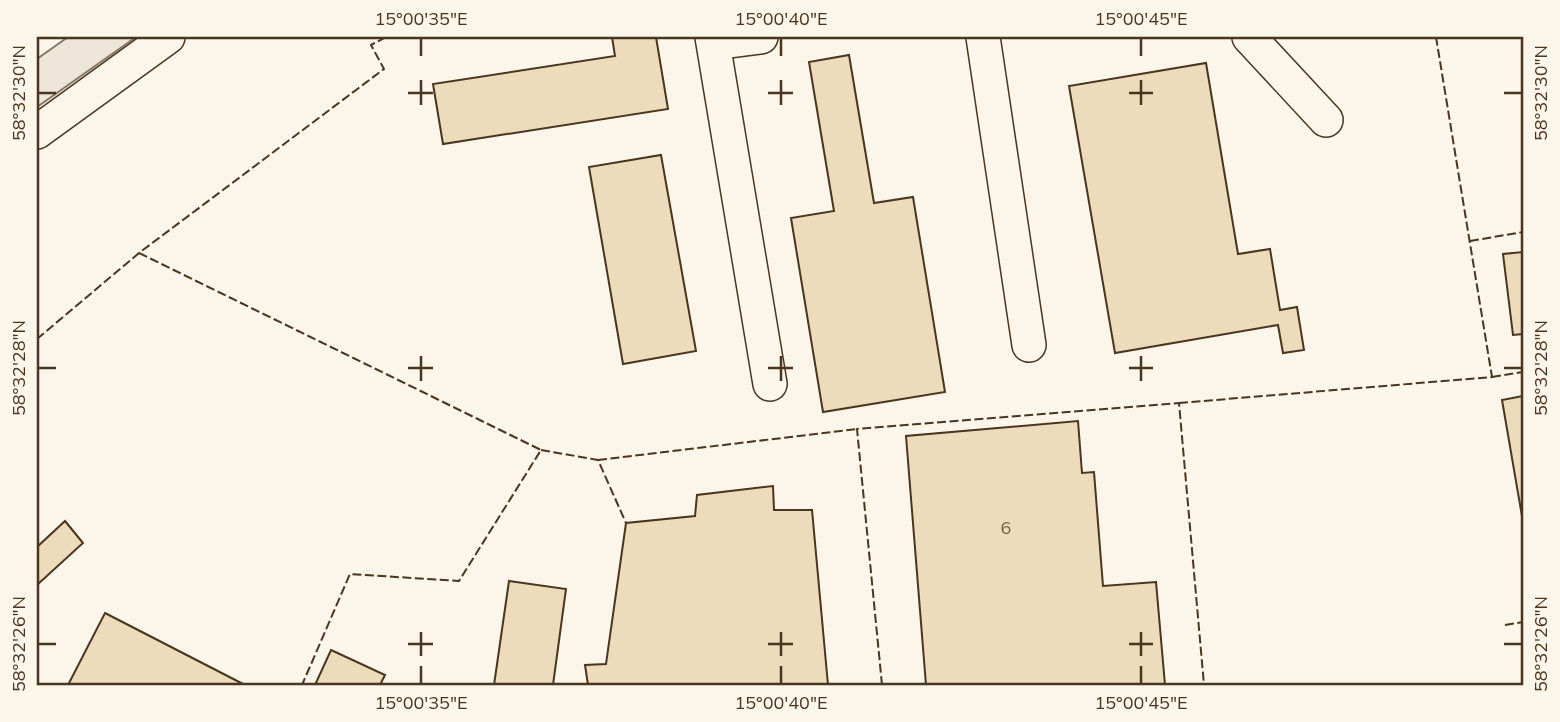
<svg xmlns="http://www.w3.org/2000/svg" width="1560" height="722" viewBox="0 0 1560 722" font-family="Mulish,sans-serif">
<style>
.green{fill:#ede6d9;stroke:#887966;stroke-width:2}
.building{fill:#ecdcbc;stroke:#4a3520;stroke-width:2}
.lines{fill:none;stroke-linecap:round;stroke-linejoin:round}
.minor-casing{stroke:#4a3520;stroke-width:36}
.minor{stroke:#fbf6e9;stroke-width:33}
.fence{stroke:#4a3520;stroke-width:2;stroke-dasharray:9 3.5;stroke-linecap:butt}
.ticks{fill:none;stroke:#4a3520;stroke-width:2.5}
.labels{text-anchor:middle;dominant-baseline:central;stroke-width:5;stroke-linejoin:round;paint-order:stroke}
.number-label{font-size:18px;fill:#725f47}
.neatline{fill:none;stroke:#4a3520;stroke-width:2.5}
.ticks-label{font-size:18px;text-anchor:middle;fill:#4a3520}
</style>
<rect width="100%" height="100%" fill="#fbf6e9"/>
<polygon class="green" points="68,37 136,37 37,107 37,59"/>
<g class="building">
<polygon points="612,37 656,37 668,109 443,144 433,84 615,56"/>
<polygon points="849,55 874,203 913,197 945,392 823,412 791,218 834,211 809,62"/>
<polygon points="1206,63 1238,254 1270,249 1280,310 1297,307 1304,350 1283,353 1278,325 1115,353 1069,86"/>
<polygon points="661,155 696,351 623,364 589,167"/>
<polygon points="1523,252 1523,334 1513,335 1503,254"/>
<polygon points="1523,396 1523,522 1502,400"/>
<polygon points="1078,421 1082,473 1094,472 1103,586 1156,582 1165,685 926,685 906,436"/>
<polygon points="773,486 774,510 812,510 828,685 588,685 585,665 606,664 626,523 695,516 697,495"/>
<polygon points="65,521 83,543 37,585 37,547"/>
<polygon points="509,581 566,589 553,685 494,685"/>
<polygon points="105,613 245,685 68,685"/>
<polygon points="331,650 385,675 380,685 315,685"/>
</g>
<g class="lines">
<defs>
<g id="minor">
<polyline points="712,37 770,384"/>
<polyline points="983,37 1029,345"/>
<polyline points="1249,37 1326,120"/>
<polyline points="714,43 761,37"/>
<polyline points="37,132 168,37"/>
</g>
</defs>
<use href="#minor" class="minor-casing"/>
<use href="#minor" class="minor"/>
<g class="fence">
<polyline points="1470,241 1523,232"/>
<polyline points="139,253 541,450 459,581 350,574 302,685"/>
<polyline points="37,339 139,253 384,69 371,45 386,37"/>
<polyline points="1492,377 1523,372"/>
<polyline points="1179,403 1492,377 1436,37"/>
<polyline points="541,450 598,460 626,523"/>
<polyline points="598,460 857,429"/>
<polyline points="1505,625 1523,622"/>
<polyline points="882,685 857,429 1179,403 1204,685"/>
</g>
</g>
<path class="ticks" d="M 421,38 L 421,56M 781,38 L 781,56M 1141,38 L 1141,56M 421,80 L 421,105M 781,80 L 781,105M 1141,80 L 1141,105M 38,93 L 56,93M 408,93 L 433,93M 768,93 L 793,93M 1129,93 L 1153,93M 1504,93 L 1522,93M 421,356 L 421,381M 781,356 L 781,381M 1141,356 L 1141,381M 38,368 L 56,368M 408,368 L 433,368M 768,368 L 793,368M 1129,368 L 1153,368M 1504,368 L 1522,368M 421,632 L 421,656M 781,632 L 781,656M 1141,632 L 1141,656M 38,644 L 56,644M 408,644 L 433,644M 768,644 L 793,644M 1129,644 L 1153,644M 1504,644 L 1522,644M 421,666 L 421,684M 781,666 L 781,684M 1141,666 L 1141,684"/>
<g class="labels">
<g class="number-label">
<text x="1006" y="527">6</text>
</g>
</g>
<rect width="1560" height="722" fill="none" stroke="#fbf6e9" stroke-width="77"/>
<rect x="38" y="38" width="1484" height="646" class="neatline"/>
<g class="ticks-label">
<text x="421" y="25">15°00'35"E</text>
<text x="781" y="25">15°00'40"E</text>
<text x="1141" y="25">15°00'45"E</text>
<text transform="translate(19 93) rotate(-90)" y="6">58°32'30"N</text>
<text transform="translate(1541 93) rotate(-90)" y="6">58°32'30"N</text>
<text transform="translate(19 368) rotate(-90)" y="6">58°32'28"N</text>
<text transform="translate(1541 368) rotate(-90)" y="6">58°32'28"N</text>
<text transform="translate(19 644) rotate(-90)" y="6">58°32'26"N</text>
<text transform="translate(1541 644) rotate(-90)" y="6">58°32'26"N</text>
<text x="421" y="709">15°00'35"E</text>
<text x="781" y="709">15°00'40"E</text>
<text x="1141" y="709">15°00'45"E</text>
</g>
</svg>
